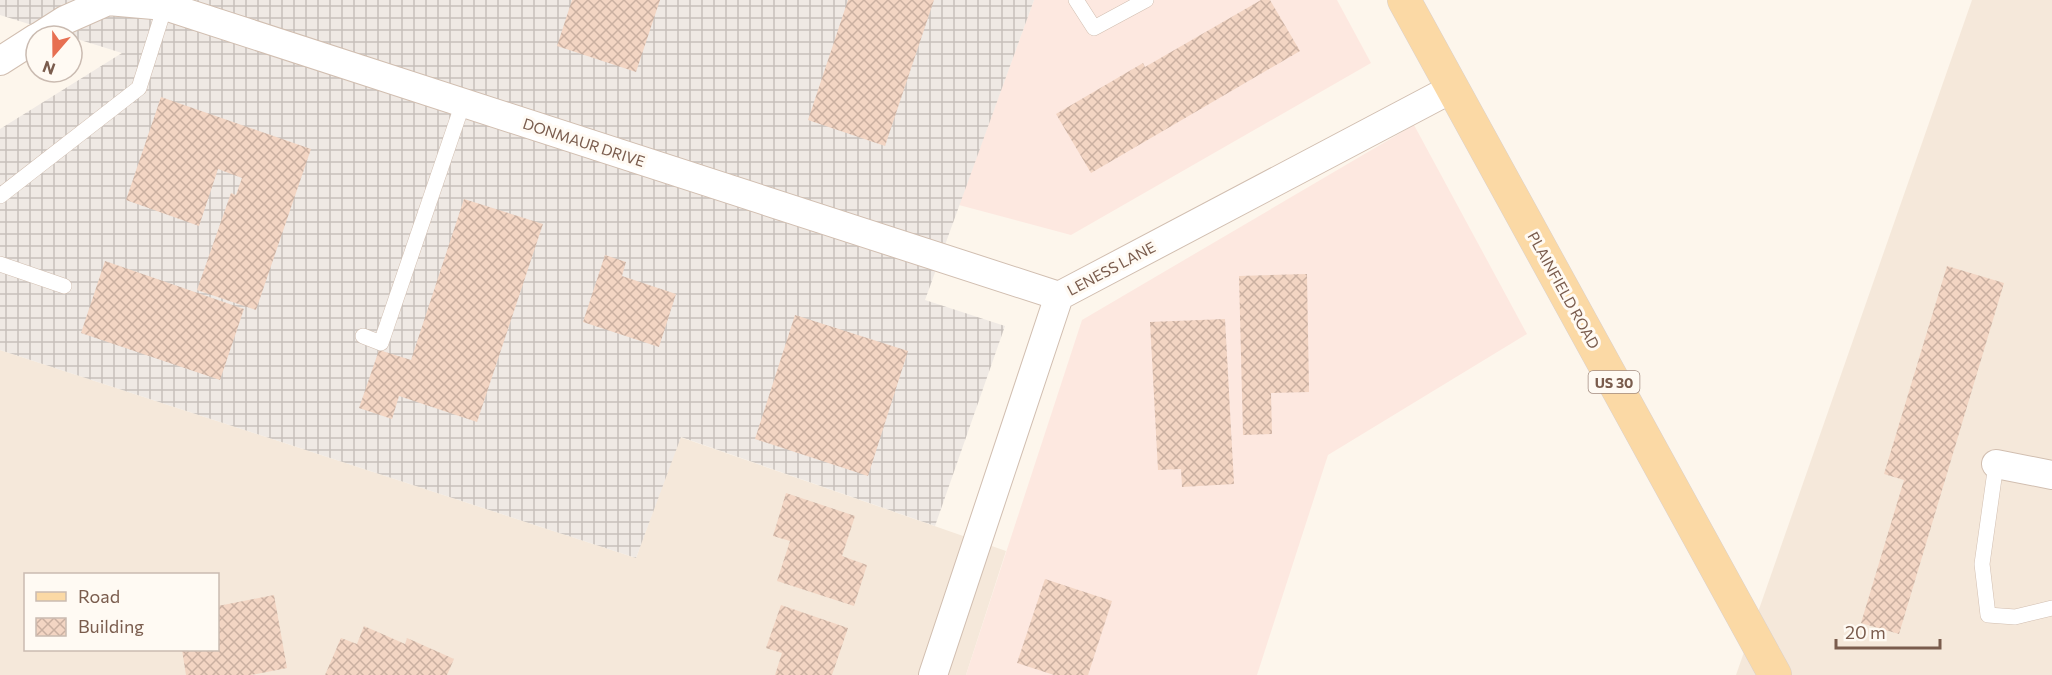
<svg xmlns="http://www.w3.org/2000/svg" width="2052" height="675" viewBox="0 0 2052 675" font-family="Commissioner,sans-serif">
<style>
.residential{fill:#f5e8da;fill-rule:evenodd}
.commercial{fill:#fde8e0}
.industrial{fill:url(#industrial-grid)}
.building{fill:url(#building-cross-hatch)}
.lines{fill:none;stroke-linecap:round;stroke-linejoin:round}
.service-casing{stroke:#d1beb0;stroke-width:16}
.minor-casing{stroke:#d1beb0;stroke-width:30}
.primary-casing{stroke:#dad1cd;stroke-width:34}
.service{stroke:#fff;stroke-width:15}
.minor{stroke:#fff;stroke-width:28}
.primary{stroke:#fbd9a5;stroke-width:33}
.labels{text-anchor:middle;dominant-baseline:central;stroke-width:6;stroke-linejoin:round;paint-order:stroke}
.shield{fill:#fffaf3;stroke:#a28b7f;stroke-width:1.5}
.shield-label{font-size:14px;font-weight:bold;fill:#7a5c4d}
.street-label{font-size:15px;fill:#7a5c4d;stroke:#fffaf3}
</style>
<defs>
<pattern id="industrial-grid" width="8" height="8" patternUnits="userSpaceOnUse" patternTransform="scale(1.5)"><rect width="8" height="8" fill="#efe9e4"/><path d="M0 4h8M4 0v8" fill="none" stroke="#c7c0bb"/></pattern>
<pattern id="building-cross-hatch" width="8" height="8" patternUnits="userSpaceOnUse" patternTransform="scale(1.5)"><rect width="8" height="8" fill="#f3d5c3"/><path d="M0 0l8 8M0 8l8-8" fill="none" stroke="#cab0a1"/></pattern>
</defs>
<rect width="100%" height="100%" fill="#fdf6ec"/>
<g class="residential">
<polygon points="1972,0 2052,0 2052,675 1736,675"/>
<path d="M 0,350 L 636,558 L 680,437 L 1006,551 L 966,675 L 0,675 ZM 26,574 L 218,574 L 218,650 L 26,650 Z"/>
</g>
<g class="commercial">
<polygon points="1034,0 1337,0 1371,63 1071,235 959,205"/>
<polygon points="1414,125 1527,334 1328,455 1257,675 966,675 1082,320"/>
</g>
<polygon class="industrial" points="0,0 1034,0 925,300 1005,326 935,526 681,437 636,558 0,350 0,129 122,53 0,15"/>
<g class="building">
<polygon points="572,0 660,0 636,72 557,46"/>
<polygon points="848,0 934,0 885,146 808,120"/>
<polygon points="1261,0 1270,0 1300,51 1091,173 1056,114 1143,63 1145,67"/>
<polygon points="161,97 311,149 256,310 197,290 231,193 236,195 242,178 218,169 199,226 126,200"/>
<polygon points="464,199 543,224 477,422 399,396 392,419 359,408 379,350 411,360"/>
<polygon points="605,255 626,262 622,276 676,294 659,347 583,322"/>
<polygon points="105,261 244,309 220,380 81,333"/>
<polygon points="1947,266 2004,283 1899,634 1861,623 1904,480 1884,474"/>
<polygon points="1307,274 1309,392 1271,393 1272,434 1243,435 1239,276"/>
<polygon points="795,315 908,351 868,476 755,439"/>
<polygon points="1225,319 1234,484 1182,487 1181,469 1158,470 1150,322"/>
<polygon points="786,493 855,516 842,556 867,565 854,606 777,581 790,541 773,536"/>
<polygon points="1045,579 1112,601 1088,675 1054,675 1017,663"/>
<polygon points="274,595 287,668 251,675 186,675 182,650 218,650 218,606"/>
<polygon points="781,605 848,628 832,675 775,675 782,653 766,648"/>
<polygon points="364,626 405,644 407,638 454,659 447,675 325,675 341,638 357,644"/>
</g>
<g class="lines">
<defs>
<g id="service">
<polyline points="1076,0 1094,28 1146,0"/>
<polyline points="0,196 139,88 165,6"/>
<polyline points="0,264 64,286"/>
<polyline points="363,336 381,343 463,103"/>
<polyline points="1996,464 1982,564 1988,615 2015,617 2052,608"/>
</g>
<g id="minor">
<polyline points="40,36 65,20 108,1 165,6 1059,296"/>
<polyline points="0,61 36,38"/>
<polyline points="1996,464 2052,475"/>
<polyline points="933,675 1059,296 1453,88"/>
</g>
<polyline id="primary" points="1404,0 1775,675"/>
</defs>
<use href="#service" class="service-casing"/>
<use href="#minor" class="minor-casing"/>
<use href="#primary" class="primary-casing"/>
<use href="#service" class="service"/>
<use href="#minor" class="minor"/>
<use href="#primary" class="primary"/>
</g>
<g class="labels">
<rect class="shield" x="1588.5" y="371" width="51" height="22" rx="4.5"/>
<g class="shield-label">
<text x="1614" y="382">US 30</text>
</g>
<g class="street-label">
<text transform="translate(584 142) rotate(18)">DONMAUR DRIVE</text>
<text transform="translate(1111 268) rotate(-28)">LENESS LANE</text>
<text transform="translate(1564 290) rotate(61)">PLAINFIELD ROAD</text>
</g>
</g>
<rect x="24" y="573" width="195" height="78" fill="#fffaf3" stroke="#cabbb1" stroke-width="1.5"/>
<rect x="36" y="592" width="30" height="9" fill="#fbd9a5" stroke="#cabbb1" stroke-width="1.5"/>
<text x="78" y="603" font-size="18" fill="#7a5c4d">Road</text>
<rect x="36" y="618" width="30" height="18" fill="url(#building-cross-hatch)" stroke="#cabbb1" stroke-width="1.5"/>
<text x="78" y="633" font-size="18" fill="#7a5c4d">Building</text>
<g transform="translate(54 54) rotate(200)"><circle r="28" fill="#fffaf3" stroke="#cabbb1" stroke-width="1.5"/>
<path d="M0-4.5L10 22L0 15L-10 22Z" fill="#e76f51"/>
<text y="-9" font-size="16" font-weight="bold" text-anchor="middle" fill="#7a5c4d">N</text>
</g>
<path d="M1836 639v9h104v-9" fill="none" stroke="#7a5c4d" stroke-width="3"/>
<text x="1845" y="639" font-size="18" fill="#7a5c4d" stroke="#fffaf3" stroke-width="4.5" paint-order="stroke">20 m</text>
</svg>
